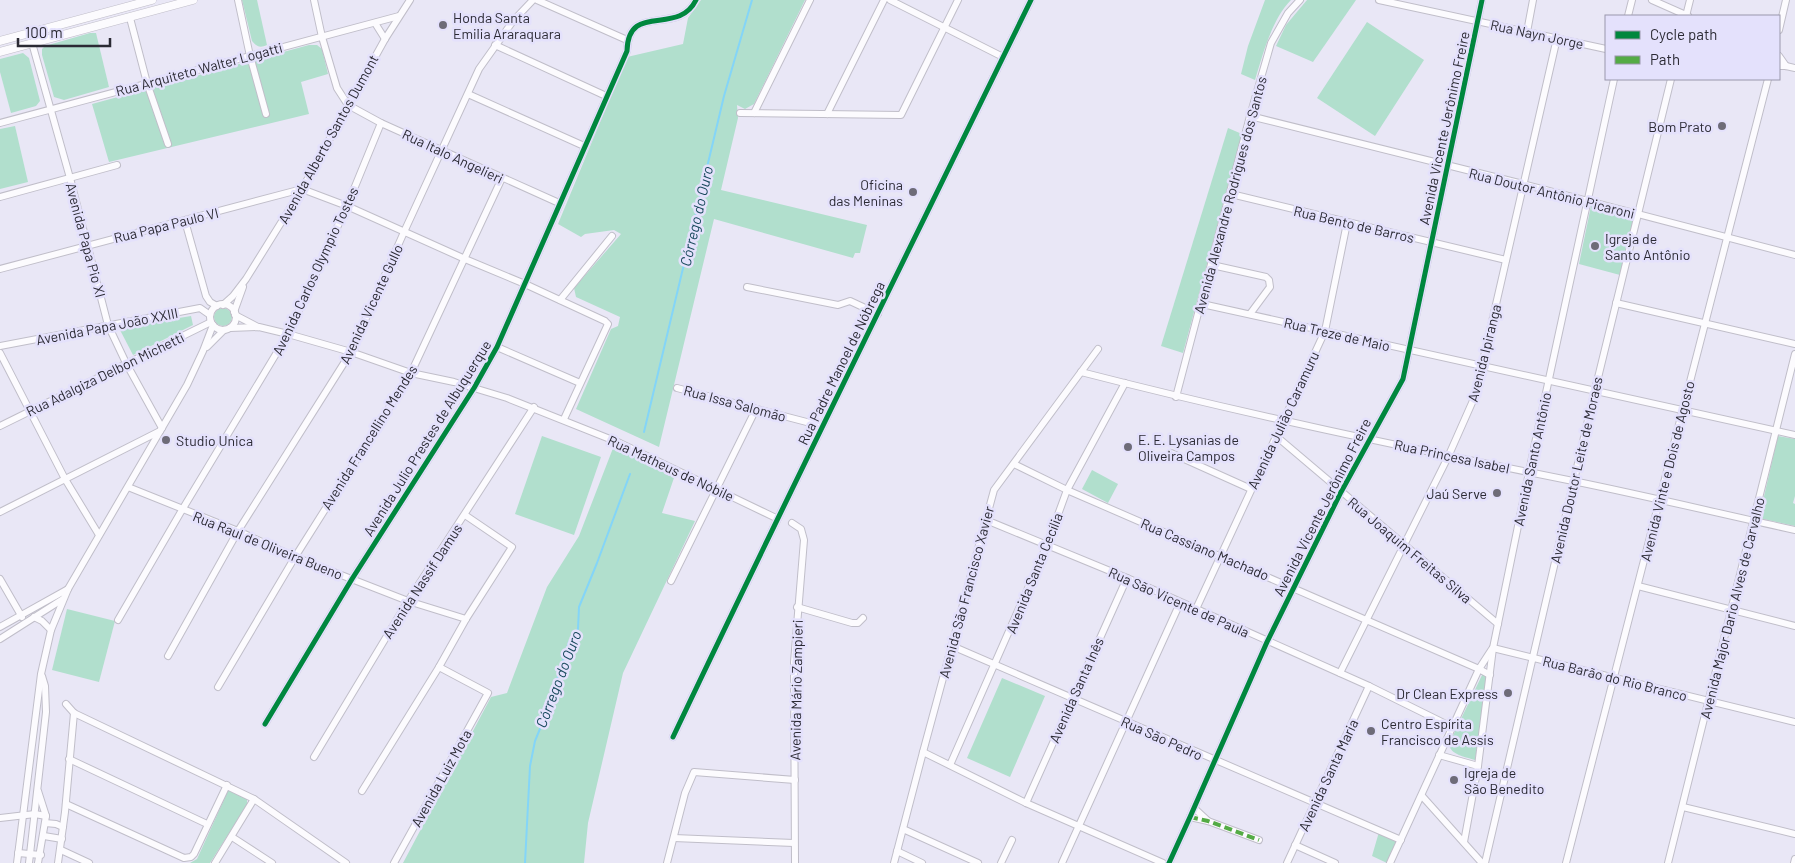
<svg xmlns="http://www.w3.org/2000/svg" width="1795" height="863" viewBox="0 0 1795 863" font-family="Barlow,sans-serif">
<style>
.green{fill:#b1dfcd}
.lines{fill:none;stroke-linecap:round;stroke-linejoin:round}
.stream{stroke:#84d5f8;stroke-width:2}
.minor-casing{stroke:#c0bec9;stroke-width:8}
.major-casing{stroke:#c0bec9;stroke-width:9}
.minor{stroke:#fcfbfe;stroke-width:6}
.major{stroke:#fcfbfe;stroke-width:8}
.quiet{stroke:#54ab45;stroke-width:4;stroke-dasharray:8 4;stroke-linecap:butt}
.cycleway-casing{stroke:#e4e1fc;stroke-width:8}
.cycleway{stroke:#00873e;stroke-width:5}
.poi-dot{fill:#6e6c78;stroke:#e4e1fc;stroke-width:2}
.labels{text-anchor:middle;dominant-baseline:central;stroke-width:5;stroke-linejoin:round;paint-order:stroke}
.poi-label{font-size:14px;fill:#2b2a34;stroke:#e4e1fc;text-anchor:start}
.street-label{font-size:14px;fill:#2b2a34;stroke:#e4e1fc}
.water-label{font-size:15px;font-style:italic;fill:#18495c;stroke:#e4e1fc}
</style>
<rect width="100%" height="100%" fill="#e9e7f6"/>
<g class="green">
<path d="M 242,0 L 257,0 L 267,45 C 260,48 257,47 252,41 Z"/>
<polygon points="701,0 805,0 754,104 745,109 737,105 738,118 721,190 867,225 860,253 855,253 853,258 714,219 659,447 576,409 611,329 618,326 620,317 576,297 574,288 621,234 614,230 585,234 581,237 558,224 627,57 683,44 688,18"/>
<path d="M 1265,0 L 1291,0 C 1272,19 1263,54 1255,80 L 1241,74 L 1248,46 Z"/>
<polygon points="1307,0 1356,0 1313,62 1276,46 1286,25"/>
<polygon points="1367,22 1424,60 1375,136 1317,98"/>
<polygon points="90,33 96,33 109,87 64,100 54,97 42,55 42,49 45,46"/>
<polygon points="309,45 317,45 322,49 328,74 301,82 309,114 109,162 92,104"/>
<polygon points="23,53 29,58 40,101 36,106 11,113 0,72 0,59"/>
<polygon points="15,126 28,182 0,189 0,129"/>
<polygon points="1228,128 1242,134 1183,353 1161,346"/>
<polygon points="1591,206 1634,217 1620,275 1579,264"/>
<circle cx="223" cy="317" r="9"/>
<polygon points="191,316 193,325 133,355 119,328"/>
<polygon points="542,436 601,457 574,535 515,514"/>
<polygon points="1778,436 1795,439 1795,496 1793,503 1795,504 1795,526 1759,518"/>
<polygon points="615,443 676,472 662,513 695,521 623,673 588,823 584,863 403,863 491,697 507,693 547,587 579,536"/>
<polygon points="1092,470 1118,484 1108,503 1082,489"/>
<polygon points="67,609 115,621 99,682 52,670"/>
<path d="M 1483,673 L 1488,677 L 1475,760 C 1466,757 1450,755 1449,744 Z"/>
<polygon points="1002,678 1045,696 1010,777 967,758"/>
<polygon points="231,790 247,797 247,805 210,863 190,863 197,859 228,791"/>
<polygon points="1379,832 1396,842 1387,863 1372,856"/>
</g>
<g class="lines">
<g class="stream">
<polyline points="644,432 724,96 752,0"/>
<polyline points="525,863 530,766 535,741 546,714 569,642 578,629 579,607 597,563 630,474"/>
</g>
<defs>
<g id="minor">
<polyline points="238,0 250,56 266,114"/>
<polyline points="314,0 322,37 337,88 348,105 381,123 559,203"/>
<polyline points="537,0 627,40"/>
<polyline points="890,0 1003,57"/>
<polyline points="1379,0 1606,49"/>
<polyline points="1652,0 1688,16"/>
<polyline points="1628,16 1632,0"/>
<polyline points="1686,16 1690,0"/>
<polyline points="130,18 147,83 168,144"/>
<polyline points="375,23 385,39"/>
<polyline points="1779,30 1786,0"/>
<polyline points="1527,32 1533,0"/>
<polyline points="32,43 70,178 108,325 126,363 162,428"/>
<polyline points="495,45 606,96"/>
<polyline points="1779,56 1786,66"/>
<polyline points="1779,66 1786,66 1795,68"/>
<polyline points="468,94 584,146"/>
<polyline points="740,113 901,115 958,0"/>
<polyline points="754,113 810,0"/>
<polyline points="827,114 884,0"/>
<polyline points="1250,116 1523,184 1795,255"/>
<polyline points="0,123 399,16"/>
<polyline points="1231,194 1506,260"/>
<polyline points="0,197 117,165"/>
<polyline points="185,221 206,296 210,302 217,306"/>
<polyline points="1212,265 1266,277 1269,280 1270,287 1250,314"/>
<polyline points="0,269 302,189 347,206 465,259 525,284 605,321 608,324 564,419"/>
<polyline points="747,287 838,305 850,301 878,314"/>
<polyline points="560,300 612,236"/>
<polyline points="1616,303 1795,344"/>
<polyline points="1202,304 1795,435"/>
<circle cx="223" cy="317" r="13"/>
<polyline points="223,305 233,296 246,279 302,189 385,39 410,0"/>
<polyline points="234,312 243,287"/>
<polyline points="235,315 258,327"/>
<polyline points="230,328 259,327 288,334 351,352 411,373 454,382 507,398 620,443 776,518"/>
<polyline points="0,346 200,308 210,315"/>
<polyline points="207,347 224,330"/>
<polyline points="497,347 580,383"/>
<polyline points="0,353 65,479 99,535"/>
<path d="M 1081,372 C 1244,414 1408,448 1573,481 C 1647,496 1721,514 1795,530"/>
<polyline points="677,388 822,426"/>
<polyline points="1176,397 1250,116 1271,43 1288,13 1300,0"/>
<polyline points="0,426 211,322"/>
<polyline points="1276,436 1498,624"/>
<polyline points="1171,453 1251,489"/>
<polyline points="1014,464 1067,490 1479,669 1490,675"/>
<polyline points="128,487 238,531 295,557 408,601 466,619"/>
<polyline points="0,512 160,431"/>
<polyline points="986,520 1127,578 1369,686 1452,727"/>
<polyline points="792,523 801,529 804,540 794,662 795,863"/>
<polyline points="0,579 22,617"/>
<polyline points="671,581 756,409"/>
<polyline points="1638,586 1795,626"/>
<polyline points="797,607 852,623 858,623 863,618"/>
<polyline points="1196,609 1325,331 1347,223"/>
<polyline points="34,617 42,621 51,630"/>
<polyline points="118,620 182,510 288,334 347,206 381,123"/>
<polyline points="0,627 68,589"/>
<polyline points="0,639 63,599"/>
<polyline points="952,646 1401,840"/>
<polyline points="1493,648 1795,722"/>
<polyline points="168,656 238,531 351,352 404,232 479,69 513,21 533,0"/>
<polyline points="1340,673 1448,457 1475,396 1557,38"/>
<polyline points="218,687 295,557 411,373 502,178"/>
<polyline points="66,704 74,713 254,799 346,863"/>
<path d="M 265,724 L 352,579 L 474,388 L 497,347 L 627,51 C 628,1 678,37 696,0"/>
<path d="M 673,737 C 790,490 911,246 1031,0"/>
<polyline points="923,752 1026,803 1163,863"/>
<polyline points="1439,755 1478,766"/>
<polyline points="314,757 408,601 534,407"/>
<polyline points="69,759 207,824"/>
<polyline points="950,765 1047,545 1067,490 1125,383"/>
<polyline points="362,791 439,667 466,619 512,547 465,515"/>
<polyline points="1422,796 1482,863"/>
<polyline points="1026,803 1127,578"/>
<polyline points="66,804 184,858 191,857 194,854 227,785"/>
<polyline points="1683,807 1795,834"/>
<polyline points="1194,808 1208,821"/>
<polyline points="1190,817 1208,821 1259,840"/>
<polyline points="0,818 35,814 46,816"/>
<polyline points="45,823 56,824 63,827"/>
<polyline points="903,829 978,863"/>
<polyline points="44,836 62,839"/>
<polyline points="232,837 272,863"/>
<polyline points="674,838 794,843"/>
<polyline points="1464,842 1478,766 1493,648 1534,448 1614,79"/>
<polyline points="1295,845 1335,863"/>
<polyline points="61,850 89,863"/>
<polyline points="897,851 922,863"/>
<polyline points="18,853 41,855"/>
<polyline points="17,863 41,674 51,630 68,589 187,385 203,351 213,325"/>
<polyline points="29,863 46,712 45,686 42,676"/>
<polyline points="38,863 46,816 38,791"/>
<polyline points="58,863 65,812 74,713"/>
<polyline points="215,863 254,799"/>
<polyline points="394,863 488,693 439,667"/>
<polyline points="667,863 685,793 694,772 795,780"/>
<polyline points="894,863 923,752 994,490 1098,349"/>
<polyline points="1001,863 1012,840"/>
<polyline points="1062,863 1180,603"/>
<polyline points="1169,863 1190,817 1267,642 1341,492 1403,379 1482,0"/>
<polyline points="1287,863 1369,686"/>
<polyline points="1390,863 1479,669 1492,649"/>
<polyline points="1485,863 1595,390 1671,79"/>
<polyline points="1566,863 1768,79"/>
<polyline points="1668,863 1795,354"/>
<polyline points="1794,863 1795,859"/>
</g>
<g id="major">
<polyline points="0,41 152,0"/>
<polyline points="0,52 193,0"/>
</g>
</defs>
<use href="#minor" class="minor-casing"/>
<use href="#major" class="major-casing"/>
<use href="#minor" class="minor"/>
<use href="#major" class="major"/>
<polyline class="quiet" points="1190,817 1208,821 1259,840"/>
<defs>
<g id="cycleway">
<path d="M 265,724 L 352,579 L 474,388 L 497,347 L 627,51 C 628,1 678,37 696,0"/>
<path d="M 673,737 C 790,490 911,246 1031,0"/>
<polyline points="1169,863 1190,817 1267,642 1341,492 1403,379 1482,0"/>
</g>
</defs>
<use href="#cycleway" class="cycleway-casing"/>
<use href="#cycleway" class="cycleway"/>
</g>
<g class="poi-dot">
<circle cx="443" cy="25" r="5"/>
<circle cx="1722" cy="126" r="5"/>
<circle cx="913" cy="192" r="5"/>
<circle cx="1595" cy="246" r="5"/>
<circle cx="166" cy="440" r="5"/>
<circle cx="1128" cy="447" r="5"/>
<circle cx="1497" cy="493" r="5"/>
<circle cx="1508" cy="693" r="5"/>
<circle cx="1371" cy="731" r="5"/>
<circle cx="1454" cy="780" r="5"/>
</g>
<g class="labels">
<g class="poi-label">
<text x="453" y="17">Honda Santa<tspan x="453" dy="16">Emilia Araraquara</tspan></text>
<text x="1712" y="126" text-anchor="end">Bom Prato</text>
<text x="903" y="184" text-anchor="end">Oficina<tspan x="903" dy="16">das Meninas</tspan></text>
<text x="1605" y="238">Igreja de<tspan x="1605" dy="16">Santo Antônio</tspan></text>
<text x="1138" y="439">E. E. Lysanias de<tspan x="1138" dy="16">Oliveira Campos</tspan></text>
<text x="176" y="440">Studio Unica</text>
<text x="1487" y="493" text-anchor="end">Jaú Serve</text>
<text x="1498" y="693" text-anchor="end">Dr Clean Express</text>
<text x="1381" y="723">Centro Espírita<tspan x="1381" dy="16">Francisco de Assis</tspan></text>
<text x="1464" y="772">Igreja de<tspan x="1464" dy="16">São Benedito</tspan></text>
</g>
<g class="street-label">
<text transform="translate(1537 34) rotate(12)">Rua Nayn Jorge</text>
<text transform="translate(199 69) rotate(-15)">Rua Arquiteto Walter Logatti</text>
<text transform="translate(1444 128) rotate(-78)">Avenida Vicente Jerônimo Freire</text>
<text transform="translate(328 139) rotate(-61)">Avenida Alberto Santos Dumont</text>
<text transform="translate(453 156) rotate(25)">Rua Italo Angelieri</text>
<text transform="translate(1552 193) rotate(14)">Rua Doutor Antônio Picaroni</text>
<text transform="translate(1230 195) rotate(-75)">Avenida Alexandre Rodrigues dos Santos</text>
<text transform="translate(1354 224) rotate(13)">Rua Bento de Barros</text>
<text transform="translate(166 225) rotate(-14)">Rua Papa Paulo VI</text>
<text transform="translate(86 240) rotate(75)">Avenida Papa Pio XI</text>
<text transform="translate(315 271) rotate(-65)">Avenida Carlos Olympio Tostes</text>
<text transform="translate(371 304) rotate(-65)">Avenida Vicente Gullo</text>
<text transform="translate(107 326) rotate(-11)">Avenida Papa João XXIII</text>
<text transform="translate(1337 334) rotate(13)">Rua Treze de Maio</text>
<text transform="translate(1484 353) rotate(-76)">Avenida Ipiranga</text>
<text transform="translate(841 363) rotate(-64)">Rua Padre Manoel de Nóbrega</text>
<text transform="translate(105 374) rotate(-26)">Rua Adalgiza Delbon Michetti</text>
<text transform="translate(735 403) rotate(15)">Rua Issa Salomão</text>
<text transform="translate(1283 420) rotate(-65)">Avenida Julião Caramuru</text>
<text transform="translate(369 437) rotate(-58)">Avenida Francellino Mendes</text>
<text transform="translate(427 438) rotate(-58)">Avenida Julio Prestes de Albuquerque</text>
<text transform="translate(1452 456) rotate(12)">Rua Princesa Isabel</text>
<text transform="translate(1532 459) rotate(-78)">Avenida Santo Antônio</text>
<text transform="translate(671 468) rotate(25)">Rua Matheus de Nóbile</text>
<text transform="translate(1576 470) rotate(-77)">Avenida Doutor Leite de Moraes</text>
<text transform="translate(1667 471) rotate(-76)">Avenida Vinte e Dois de Agosto</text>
<text transform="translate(1322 507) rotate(-63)">Avenida Vicente Jerônimo Freire</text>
<text transform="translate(268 545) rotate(22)">Rua Raul de Oliveira Bueno</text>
<text transform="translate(1205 549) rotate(23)">Rua Cassiano Machado</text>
<text transform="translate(1410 550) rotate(40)">Rua Joaquim Freitas Silva</text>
<text transform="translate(1034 573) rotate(-68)">Avenida Santa Cecília</text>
<text transform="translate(422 581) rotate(-57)">Avenida Nassif Damus</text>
<text transform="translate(966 592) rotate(-75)">Avenida São Francisco Xavier</text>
<text transform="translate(1179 602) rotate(24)">Rua São Vicente de Paula</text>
<text transform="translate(1732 608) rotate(-76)">Avenida Major Dario Alves de Carvalho</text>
<text transform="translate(1615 678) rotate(14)">Rua Barão do Rio Branco</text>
<text transform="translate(796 690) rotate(-89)">Avenida Mário Zampieri</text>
<text transform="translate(1076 690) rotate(-66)">Avenida Santa Inês</text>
<text transform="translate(1162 738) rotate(24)">Rua São Pedro</text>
<text transform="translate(1328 775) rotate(-65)">Avenida Santa Maria</text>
<text transform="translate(441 778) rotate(-61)">Avenida Luiz Mota</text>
</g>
<g class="water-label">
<text transform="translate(696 216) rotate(-77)">Córrego do Ouro</text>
<text transform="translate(558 679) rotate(-69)">Córrego do Ouro</text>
</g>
</g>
<rect x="1605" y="15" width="175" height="65" fill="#e4e1fc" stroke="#9a98ac"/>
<rect x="1615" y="31" width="25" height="8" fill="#00873e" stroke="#9a98ac"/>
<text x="1650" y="40" font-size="15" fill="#2b2a34">Cycle path</text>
<rect x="1615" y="56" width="25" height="8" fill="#54ab45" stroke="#9a98ac"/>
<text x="1650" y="65" font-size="15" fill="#2b2a34">Path</text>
<path d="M18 38v8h92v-8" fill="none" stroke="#2b2a34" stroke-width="2.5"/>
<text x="25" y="38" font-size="15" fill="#2b2a34" stroke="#e4e1fc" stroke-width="4" paint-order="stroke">100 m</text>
</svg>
